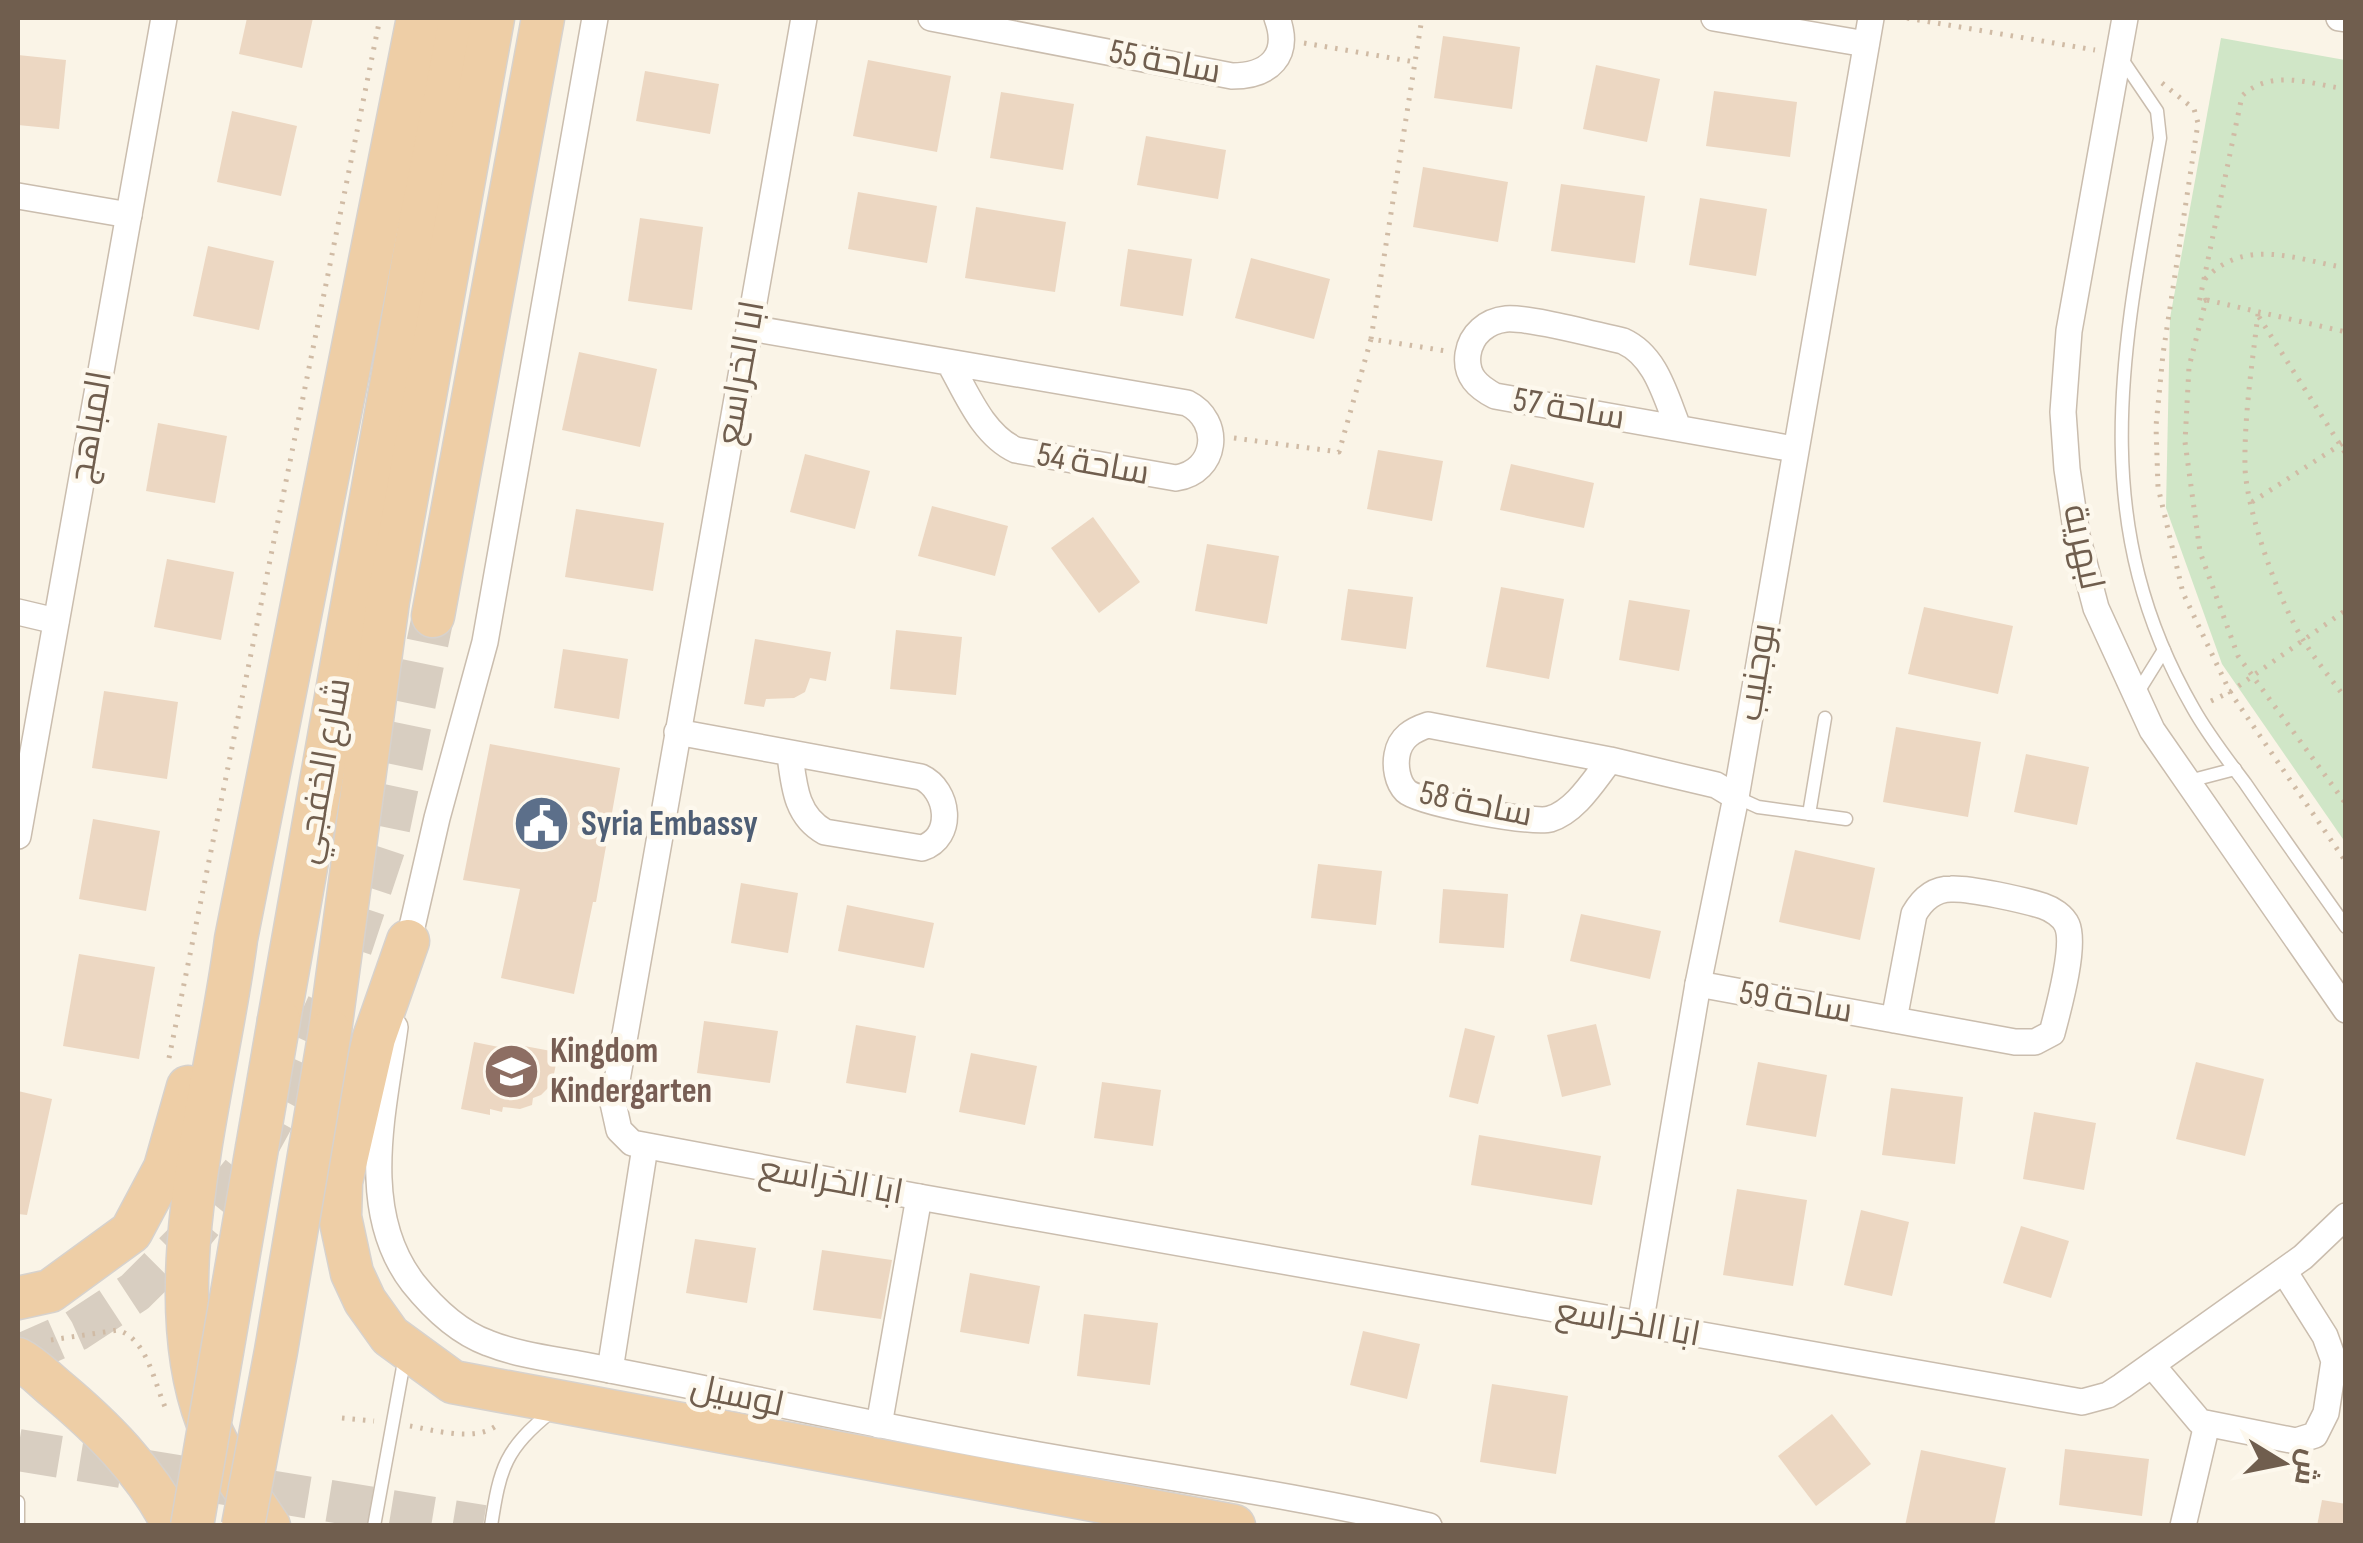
<svg xmlns="http://www.w3.org/2000/svg" width="2363" height="1543" viewBox="0 0 2363 1543" font-family="'Sofia Sans Condensed',Cairo,sans-serif">
<style>
.green{fill:#d0e6c7}
.building{fill:#ecd7c2}
.lines{fill:none;stroke-linecap:round;stroke-linejoin:round}
.trunk-tunnel{stroke:#d8cec1;stroke-width:42;stroke-dasharray:42 21;stroke-linecap:butt}
.service-casing{stroke:#cabdae;stroke-width:15}
.minor-casing{stroke:#cabdae;stroke-width:28}
.trunk-casing{stroke:#d7d2cd;stroke-width:45}
.path{stroke:#d0bba5;stroke-width:5;stroke-dasharray:2.5 8;stroke-linecap:butt}
.service{stroke:#fff;stroke-width:12}
.minor{stroke:#fff;stroke-width:25}
.trunk{stroke:#eecea6;stroke-width:42}
.trunk-bridge-casing{stroke:#d7d2cd;stroke-width:45;stroke-linecap:butt}
.trunk-bridge{stroke:#eecea6;stroke-width:42}
.labels{text-anchor:middle;dominant-baseline:central;stroke-width:9;stroke-linejoin:round;paint-order:stroke}
.street-label{font-size:35px;fill:#705e4e;stroke:#fdf8ed}
.service-label{font-size:35px;font-weight:bold;fill:#4e5e75;stroke:#fdf8ed;text-anchor:start}
.education-label{font-size:35px;font-weight:bold;fill:#785e54;stroke:#fdf8ed;text-anchor:start}
</style>
<rect width="100%" height="100%" fill="#faf4e7"/>
<polygon class="green" points="2221,38 2345,60 2345,842 2222,664 2166,508 2170,318"/>
<g class="building">
<polygon points="247,18 313,18 302,68 239,54"/>
<polygon points="1443,36 1520,47 1512,109 1434,98"/>
<polygon points="18,55 66,60 59,129 18,125"/>
<polygon points="868,60 951,76 937,152 853,136"/>
<polygon points="1596,65 1660,79 1647,142 1583,129"/>
<polygon points="645,71 719,84 710,134 636,121"/>
<polygon points="1714,91 1797,102 1790,157 1706,146"/>
<polygon points="1001,92 1074,104 1063,170 990,158"/>
<polygon points="232,111 297,126 281,196 217,182"/>
<polygon points="1146,136 1226,150 1218,199 1137,185"/>
<polygon points="1423,167 1508,182 1498,242 1413,227"/>
<polygon points="1561,184 1645,196 1635,263 1551,251"/>
<polygon points="858,192 937,206 927,263 848,249"/>
<polygon points="1700,198 1767,209 1756,276 1689,265"/>
<polygon points="976,207 1066,222 1055,292 965,278"/>
<polygon points="640,218 703,227 692,310 628,301"/>
<polygon points="208,246 274,261 259,330 193,316"/>
<polygon points="1128,249 1192,259 1183,316 1120,306"/>
<polygon points="1251,258 1330,279 1314,339 1235,318"/>
<polygon points="579,352 657,369 640,447 562,430"/>
<polygon points="158,423 227,436 215,503 146,491"/>
<polygon points="1378,450 1443,461 1432,521 1367,509"/>
<polygon points="805,454 870,471 855,529 790,512"/>
<polygon points="1511,464 1594,483 1584,528 1500,510"/>
<polygon points="932,506 1008,526 995,576 918,556"/>
<polygon points="576,509 664,523 653,591 565,577"/>
<polygon points="1093,517 1140,582 1099,613 1051,548"/>
<polygon points="1207,544 1279,556 1267,624 1195,611"/>
<polygon points="167,559 234,572 221,640 154,627"/>
<polygon points="1501,587 1564,599 1549,679 1486,667"/>
<polygon points="1348,589 1413,597 1406,649 1341,640"/>
<polygon points="1629,600 1690,610 1679,671 1619,660"/>
<polygon points="1924,607 2013,626 1998,694 1908,674"/>
<polygon points="896,630 962,637 956,695 890,689"/>
<polygon points="755,639 831,652 826,681 810,678 805,692 794,698 766,699 764,707 744,704"/>
<polygon points="563,649 628,659 619,719 554,708"/>
<polygon points="104,691 178,702 167,779 92,768"/>
<polygon points="1896,727 1981,742 1968,817 1883,802"/>
<polygon points="490,744 620,768 596,902 593,902 574,994 501,978 520,889 463,880"/>
<polygon points="2026,754 2089,767 2077,825 2014,812"/>
<polygon points="93,819 160,831 146,911 79,899"/>
<polygon points="1795,850 1875,868 1860,940 1779,922"/>
<polygon points="1318,864 1382,871 1376,925 1311,918"/>
<polygon points="741,883 798,893 788,953 731,943"/>
<polygon points="1443,889 1508,894 1504,948 1439,943"/>
<polygon points="847,905 934,923 924,968 838,951"/>
<polygon points="1581,914 1661,931 1650,979 1570,961"/>
<polygon points="79,954 155,967 139,1059 63,1046"/>
<polygon points="704,1021 778,1031 770,1083 697,1073"/>
<polygon points="1596,1024 1611,1085 1562,1097 1547,1035"/>
<polygon points="856,1025 916,1036 906,1093 846,1083"/>
<polygon points="1465,1028 1495,1036 1478,1104 1449,1097"/>
<polygon points="474,1042 518,1051 519,1045 551,1051 557,1059 552,1084 541,1095 533,1098 532,1105 520,1109 503,1107 502,1112 490,1109 490,1115 461,1109"/>
<polygon points="971,1053 1037,1066 1025,1125 959,1112"/>
<polygon points="1758,1062 1827,1075 1816,1137 1746,1125"/>
<polygon points="2196,1062 2264,1079 2245,1156 2176,1139"/>
<polygon points="1102,1082 1161,1090 1153,1146 1094,1138"/>
<polygon points="1891,1088 1963,1097 1955,1164 1882,1155"/>
<polygon points="18,1091 52,1099 27,1215 18,1214"/>
<polygon points="2034,1112 2096,1123 2084,1190 2023,1179"/>
<polygon points="1479,1135 1601,1156 1592,1205 1471,1185"/>
<polygon points="1737,1189 1807,1200 1793,1286 1723,1275"/>
<polygon points="1861,1210 1909,1222 1892,1296 1844,1285"/>
<polygon points="2021,1226 2069,1241 2051,1298 2003,1283"/>
<polygon points="695,1239 756,1248 747,1303 686,1293"/>
<polygon points="822,1250 892,1260 881,1319 813,1310"/>
<polygon points="970,1273 1040,1286 1029,1344 960,1332"/>
<polygon points="1084,1314 1158,1323 1150,1385 1077,1376"/>
<polygon points="1363,1331 1420,1344 1407,1399 1350,1385"/>
<polygon points="1492,1384 1568,1396 1556,1474 1480,1462"/>
<polygon points="1832,1414 1871,1464 1816,1506 1778,1456"/>
<polygon points="2065,1449 2149,1459 2142,1516 2059,1505"/>
<polygon points="1921,1450 2006,1468 1994,1526 1905,1526"/>
<polygon points="2322,1500 2346,1504 2346,1526 2317,1526"/>
</g>
<g class="lines">
<g class="trunk-tunnel">
<polyline points="351,948 386,843 433,616"/>
<polyline points="18,1356 77,1330 135,1292 189,1238 246,1168 289,1090 328,1004"/>
<polyline points="18,1450 483,1526"/>
</g>
<defs>
<g id="service">
<path d="M 2119,55 L 2157,111 L 2160,138 C 2124,342 2083,517 2193,708 C 2208,735 2227,759 2245,783 C 2278,831 2312,879 2346,927"/>
<polyline points="2136,695 2164,650"/>
<polyline points="2189,781 2235,769"/>
<polyline points="1736,797 1758,807 1846,819"/>
<polyline points="1809,814 1825,718"/>
<polyline points="18,1502 18,1522"/>
<polyline points="374,1526 405,1356"/>
<path d="M 491,1526 C 500,1467 505,1449 552,1411"/>
</g>
<g id="minor">
<polyline points="804,18 613,1103 619,1130 632,1143 919,1197 2082,1402 2108,1395 2122,1386 2303,1257 2346,1216"/>
<path d="M 931,18 L 1232,76 C 1269,76 1291,56 1277,18"/>
<polyline points="1714,18 1866,44"/>
<polyline points="2125,18 2069,331 2063,412 2067,469 2077,536 2096,608 2152,730 2346,1010"/>
<polyline points="2339,18 2346,19"/>
<polyline points="18,196 129,215"/>
<path d="M 750,328 L 1187,403 C 1223,421 1217,472 1176,478 L 1016,450 C 983,435 967,394 950,364"/>
<path d="M 1678,427 C 1665,395 1656,356 1623,341 C 1595,335 1530,317 1506,319 C 1487,321 1471,334 1468,354 C 1465,376 1478,387 1495,396 L 1794,449"/>
<polyline points="18,612 56,621"/>
<path d="M 677,732 L 921,777 C 949,790 955,837 922,848 L 825,832 C 796,816 794,786 790,755"/>
<path d="M 1610,760 C 1594,780 1576,811 1550,819 C 1533,824 1418,803 1406,791 C 1397,782 1395,766 1397,755 C 1400,737 1413,730 1428,725 L 1610,760 L 1716,785 L 1736,797"/>
<polyline points="18,836 164,18"/>
<polyline points="406,953 437,818 485,642 595,18"/>
<path d="M 1698,984 L 2015,1042 L 2035,1042 L 2052,1033 C 2058,1010 2076,946 2067,925 C 2063,916 2052,909 2043,906 C 2024,900 1970,888 1951,889 C 1934,889 1922,900 1914,914 L 1894,1020"/>
<path d="M 395,1027 C 384,1110 357,1210 413,1283 C 433,1308 458,1332 488,1343 C 518,1355 553,1359 584,1365 C 631,1374 678,1383 725,1393 C 826,1414 926,1435 1028,1453 C 1162,1477 1296,1495 1429,1526"/>
<polyline points="1640,1325 1698,984 1736,797 1871,18"/>
<polyline points="2152,1365 2200,1422 2296,1441 2315,1435 2326,1413 2334,1361 2325,1336 2284,1271"/>
<polyline points="610,1370 645,1147"/>
<polyline points="879,1425 919,1197"/>
<polyline points="2183,1526 2207,1424"/>
</g>
<g id="trunk">
<polyline points="433,616 543,18"/>
<polyline points="408,941 374,1038 341,1182 340,1217 352,1273 365,1301 390,1336 453,1382 1234,1526"/>
<polyline points="279,1020 456,18"/>
<polyline points="330,1031 388,601 493,18"/>
<polyline points="18,1298 50,1291 131,1232 165,1168 188,1087"/>
<path d="M 18,1359 C 32,1366 43,1378 55,1388 C 103,1428 145,1470 174,1526"/>
<path d="M 269,1526 C 247,1493 221,1457 207,1421 C 155,1284 218,1082 236,939 L 418,18"/>
</g>
</defs>
<use href="#service" class="service-casing"/>
<use href="#minor" class="minor-casing"/>
<use href="#trunk" class="trunk-casing"/>
<g class="path">
<polyline points="1907,18 2095,50"/>
<polyline points="1304,43 1415,62"/>
<polyline points="2162,83 2194,109 2198,123 2163,354 2156,426 2158,487 2183,593 2230,692 2346,862"/>
<path d="M 2346,89 C 2310,84 2271,68 2242,96 L 2199,303 L 2206,300 L 2189,367 L 2185,442 L 2200,552 L 2238,656 L 2346,804"/>
<path d="M 2205,279 C 2245,237 2295,259 2346,268"/>
<polyline points="2207,300 2346,332"/>
<path d="M 2258,314 C 2252,365 2244,417 2245,468 C 2247,513 2280,605 2305,643 C 2317,662 2332,680 2346,699"/>
<polyline points="2259,317 2346,454"/>
<polyline points="1371,339 1422,18"/>
<polyline points="1234,438 1339,452 1371,339 1446,351"/>
<polyline points="2252,502 2346,441"/>
<polyline points="2211,701 2230,692 2346,610"/>
<polyline points="169,1058 380,18"/>
<path d="M 51,1340 L 118,1330 C 148,1340 154,1383 166,1409"/>
<polyline points="342,1418 374,1421"/>
<path d="M 410,1426 C 434,1430 474,1442 496,1426"/>
</g>
<use href="#service" class="service"/>
<use href="#minor" class="minor"/>
<use href="#trunk" class="trunk"/>
<defs>
<g id="trunk-bridge">
<polyline points="192,1526 279,1020"/>
<polyline points="243,1526 276,1351 330,1031"/>
</g>
</defs>
<use href="#trunk-bridge" class="trunk-bridge-casing"/>
<use href="#trunk-bridge" class="trunk-bridge"/>
</g>
<defs>
<symbol id="civic-disc" viewBox="-11 -11 22 22"><circle r="9.5" fill="#5c6f8a" stroke="#fdf8ed"/><path d="M-.6-6.5H3V-4.5H.6V-3L4-1V1h2V6H-6V1h2V-1L-.6-3ZM-1.2 2.5V6h2.4V2.5Z" fill="#fff"/></symbol>
<symbol id="school-disc" viewBox="-11 -11 22 22"><circle r="9.5" fill="#8d6e63" stroke="#fdf8ed"/><path d="M0-5L7-2L0 1L-7-2ZM-4 1L0 2.5L4 1V4Q0 6-4 4Z" fill="#fff"/></symbol>
</defs>
<g fill-rule="evenodd">
<use href="#civic-disc" x="510" y="792" width="63" height="63"/>
<use href="#school-disc" x="480" y="1040" width="63" height="63"/>
</g>
<g class="labels">
<g class="street-label">
<text transform="translate(1165 62) rotate(11)">ساحة 55</text>
<text transform="translate(741 373) rotate(-80)">ابا الخراسع</text>
<text transform="translate(1569 409) rotate(10)">ساحة 57</text>
<text transform="translate(91 427) rotate(-80)">المباهج</text>
<text transform="translate(1093 464) rotate(10)">ساحة 54</text>
<text transform="translate(2083 547) rotate(78)">لبهرية</text>
<text transform="translate(1757 672) rotate(-81)">بوجنيب</text>
<text transform="translate(323 771) rotate(-80)">شارع الخفجي</text>
<text transform="translate(1476 804) rotate(12)">ساحة 58</text>
<text transform="translate(1796 1002) rotate(10)">ساحة 59</text>
<text transform="translate(831 1181) rotate(10)">ابا الخراسع</text>
<text transform="translate(1628 1323) rotate(10)">ابا الخراسع</text>
<text transform="translate(737 1396) rotate(12)">لوسيل</text>
</g>
<g class="service-label">
<text x="581" y="824">Syria Embassy</text>
</g>
<g class="education-label">
<text x="550" y="1051">Kingdom<tspan x="550" dy="40">Kindergarten</tspan></text>
</g>
</g>
<rect width="2363" height="1543" fill="none" stroke="#705e4e" stroke-width="40"/>
<g transform="translate(2283 1463) rotate(100)" stroke="#fdf8ed" stroke-width="8" paint-order="stroke">
<path d="M0-8L18 38L0 25L-18 38Z" fill="#705e4e"/>
<text y="-15" font-size="28" font-weight="bold" text-anchor="middle" fill="#705e4e">ش</text>
</g>
</svg>
